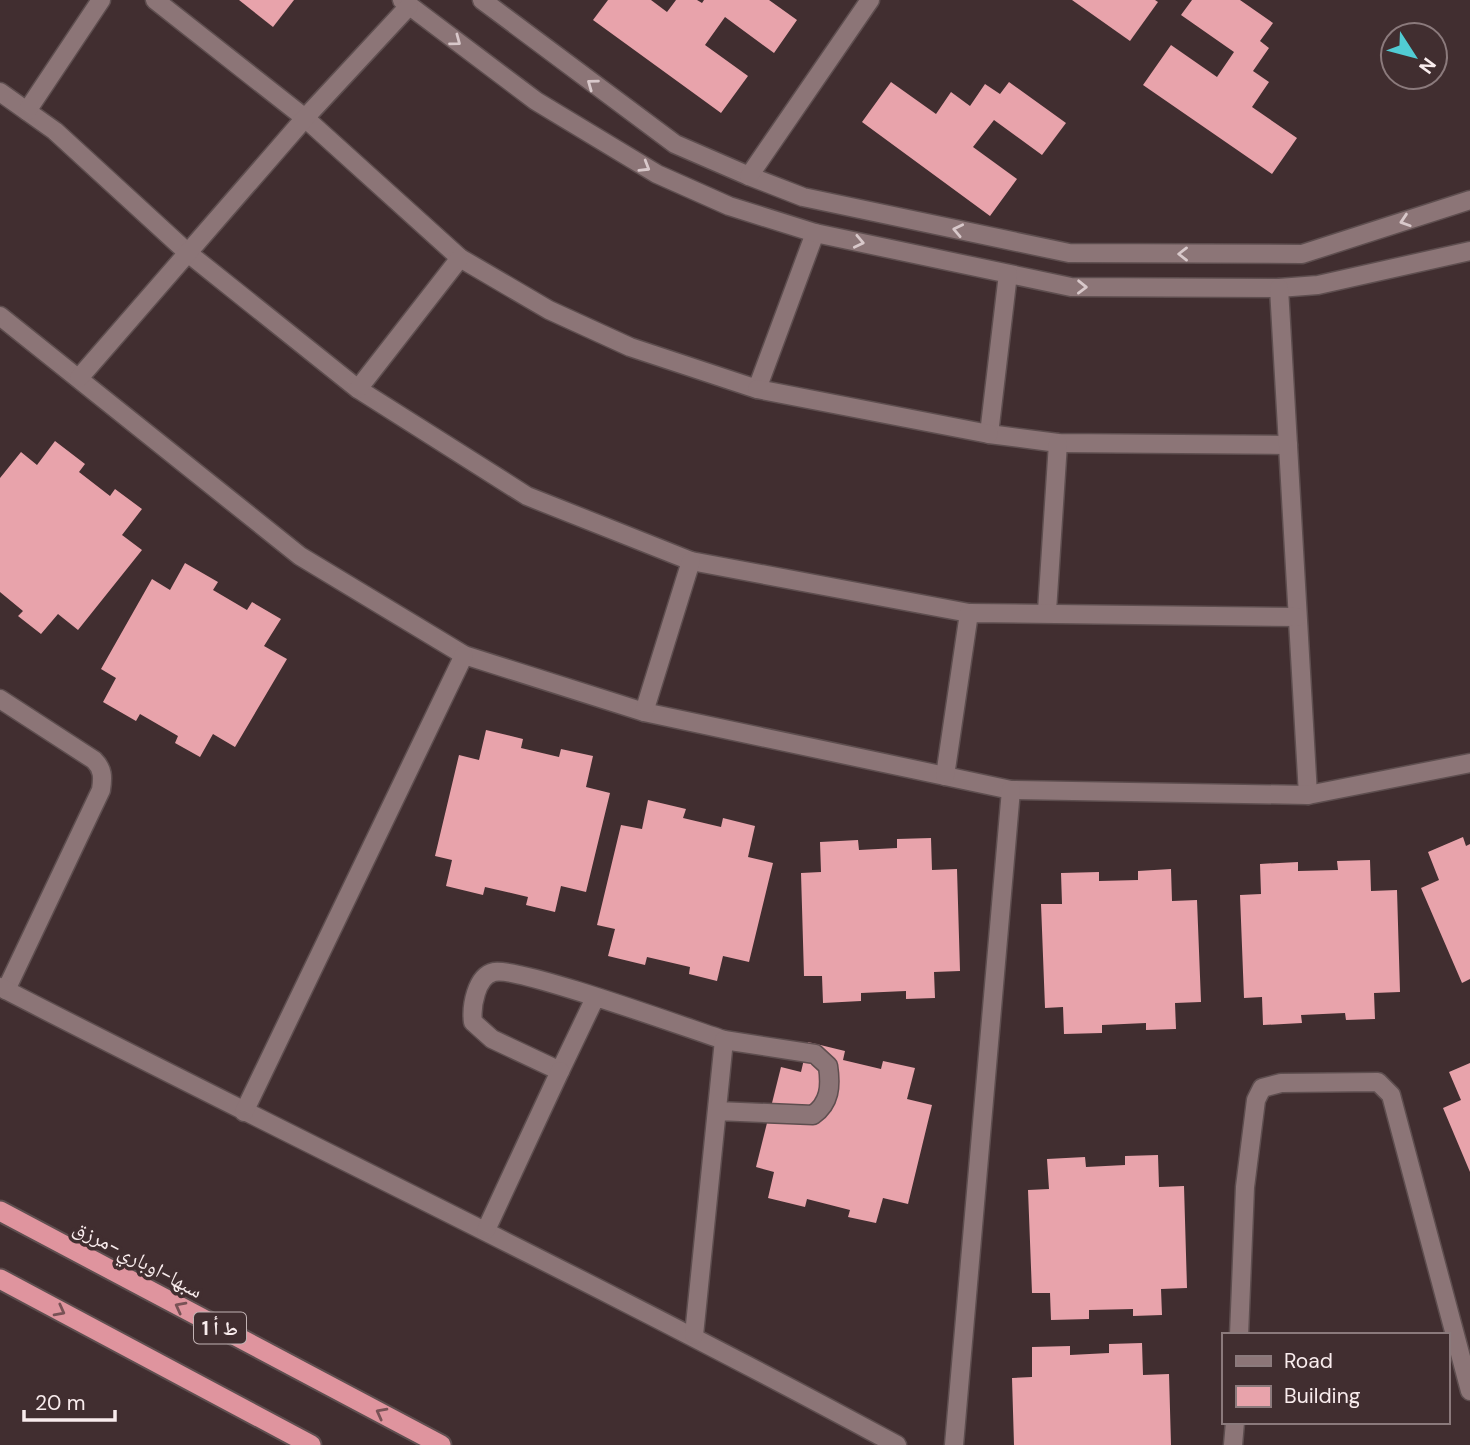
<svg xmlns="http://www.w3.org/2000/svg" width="1470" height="1445" viewBox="0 0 1470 1445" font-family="'DM Sans','Noto Naskh Arabic',sans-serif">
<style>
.building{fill:#e8a3ab}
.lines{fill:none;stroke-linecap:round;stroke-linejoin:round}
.minor-casing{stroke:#5e4e4f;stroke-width:21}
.trunk-casing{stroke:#5e4e4f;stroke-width:23}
.minor{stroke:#8c7577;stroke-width:18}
.trunk{stroke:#df949e;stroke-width:19}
.oneway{stroke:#d8c8ca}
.oneway2{stroke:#785256}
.labels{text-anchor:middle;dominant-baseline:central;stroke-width:7;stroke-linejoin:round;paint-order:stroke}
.shield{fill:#412e30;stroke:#c2b3b4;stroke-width:2}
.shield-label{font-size:19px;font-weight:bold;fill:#f9eced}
.street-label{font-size:21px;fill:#f9eced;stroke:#412e30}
</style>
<rect width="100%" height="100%" fill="#412e30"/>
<g class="building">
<polygon points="239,0 294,0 273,27"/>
<polygon points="608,0 651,0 667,12 676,0 697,0 702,3 704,0 769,0 797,20 774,53 725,17 705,45 748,76 721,113 593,20"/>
<polygon points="1072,0 1155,0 1158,2 1130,41"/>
<polygon points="1192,0 1240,0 1273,23 1260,41 1269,48 1253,71 1269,82 1252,107 1297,138 1272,174 1143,85 1171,45 1217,77 1234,52 1181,15"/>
<polygon points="891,82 936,114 951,92 970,106 985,84 1000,94 1009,82 1066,123 1042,155 994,120 973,147 1017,179 990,216 862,122"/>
<polygon points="55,441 85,464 79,472 110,496 115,489 142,509 122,535 142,550 78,630 58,614 41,634 18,616 23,611 0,592 0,478 21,452 37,465"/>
<polygon points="185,563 218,582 213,590 247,610 252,602 281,619 264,646 287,659 235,747 213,734 200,757 175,743 178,736 140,714 136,721 103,702 116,678 101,669 152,579 170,590"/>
<polygon points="486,730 523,739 521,748 559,757 561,749 593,756 586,787 610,793 586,892 561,886 555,912 526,905 528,897 485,887 483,895 446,886 452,860 435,856 459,755 479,760"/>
<polygon points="648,800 686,809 683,818 721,827 723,818 755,826 748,857 773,863 749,962 723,956 717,981 689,974 690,967 647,957 645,965 608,956 615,929 597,925 621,825 642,829"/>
<polygon points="1463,837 1466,846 1470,844 1470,979 1462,983 1421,888 1439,880 1428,852"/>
<polygon points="931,838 932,870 957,869 960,971 934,972 935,998 906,999 906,991 861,993 861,1001 823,1003 822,976 804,976 801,873 821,872 820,842 858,840 859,850 897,848 897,839"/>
<polygon points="1370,860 1371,891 1397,890 1400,992 1374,993 1375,1019 1346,1020 1345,1013 1301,1015 1302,1023 1263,1025 1262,997 1244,998 1240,895 1261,894 1260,864 1298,862 1298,871 1338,870 1337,861"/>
<polygon points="1171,869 1172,901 1197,900 1201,1002 1175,1003 1176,1029 1146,1030 1146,1023 1102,1025 1102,1033 1064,1034 1063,1007 1045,1008 1041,904 1062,904 1061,873 1099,872 1099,881 1138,880 1138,871"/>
<polygon points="808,1042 845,1051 843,1060 881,1069 883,1061 915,1068 907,1099 932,1105 908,1204 883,1198 876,1223 848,1217 850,1210 807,1199 805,1207 768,1198 774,1172 756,1167 781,1067 801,1072"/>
<polygon points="1470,1063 1470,1172 1443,1108 1461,1100 1449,1072"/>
<polygon points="1158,1155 1159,1187 1184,1186 1187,1288 1161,1289 1162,1315 1133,1316 1133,1309 1089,1310 1089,1319 1051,1320 1050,1293 1032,1293 1028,1190 1049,1189 1047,1159 1085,1157 1086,1167 1125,1165 1125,1156"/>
<polygon points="1142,1343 1143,1375 1169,1374 1171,1445 1014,1445 1012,1378 1032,1377 1032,1347 1070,1346 1070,1355 1109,1353 1109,1344"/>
</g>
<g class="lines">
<defs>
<g id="minor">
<polyline points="155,0 305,118 460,258 549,310 630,347 757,389 815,233"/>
<polyline points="402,0 536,101 657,174 729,206 815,233 1071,287 1279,288 1318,285 1470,251"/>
<polyline points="482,0 675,144 749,176 803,197 1069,253 1302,254 1470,200"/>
<polyline points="0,92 55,131 188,253 358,389 527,496 691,561 969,613"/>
<polyline points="27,111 101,0"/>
<polyline points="749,176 870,0"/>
<polyline points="1008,274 989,434 1058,443 1288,445"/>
<polyline points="1279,288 1308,795"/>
<polyline points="0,316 300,556 464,655 644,712 1011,790 1308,795 1470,763"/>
<polyline points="79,378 305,118 409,6"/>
<polyline points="358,389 460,258"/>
<polyline points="757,389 989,434"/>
<polyline points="1047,611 1058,443"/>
<path d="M 0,699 L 94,760 C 103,769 103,777 101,790 L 6,990"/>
<polyline points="644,712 691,561"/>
<polyline points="945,776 969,613 1297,617"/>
<path d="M 0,987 C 299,1141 602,1285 897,1445"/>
<path d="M 595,998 L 560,1071 L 492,1039 L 473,1022 C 471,1007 476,976 494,972 C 517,966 690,1029 724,1040"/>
<polyline points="244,1112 464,655"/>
<polyline points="486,1230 560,1071"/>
<path d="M 694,1335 L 724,1040 L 815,1054 L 828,1066 C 831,1086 830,1103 813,1115 L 717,1111"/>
<polyline points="1239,1335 1245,1187 1256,1100 1262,1088 1281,1083 1378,1082 1391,1095 1470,1391"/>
<polyline points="954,1445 1011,790"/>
<polyline points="1233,1445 1235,1422"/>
</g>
<g id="trunk">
<polyline points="0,1211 441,1445"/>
<polyline points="0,1279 311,1445"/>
</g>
</defs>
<use href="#minor" class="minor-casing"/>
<use href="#trunk" class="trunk-casing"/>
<use href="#minor" class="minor"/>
<use href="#trunk" class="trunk"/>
</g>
<defs><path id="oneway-chevron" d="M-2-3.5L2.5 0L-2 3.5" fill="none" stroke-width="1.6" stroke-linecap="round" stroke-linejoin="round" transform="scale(1.75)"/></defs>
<g class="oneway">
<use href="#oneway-chevron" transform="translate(456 41) rotate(37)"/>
<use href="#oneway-chevron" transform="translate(592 84) rotate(-144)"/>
<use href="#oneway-chevron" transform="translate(645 167) rotate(31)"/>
<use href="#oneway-chevron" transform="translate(1405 221) rotate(162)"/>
<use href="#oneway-chevron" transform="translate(958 230) rotate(-168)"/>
<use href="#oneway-chevron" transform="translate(859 242) rotate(12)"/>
<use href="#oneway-chevron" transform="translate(1183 254) rotate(-180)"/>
<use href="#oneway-chevron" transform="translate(1082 287) rotate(1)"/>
</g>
<g class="oneway2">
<use href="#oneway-chevron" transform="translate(180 1307) rotate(-152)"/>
<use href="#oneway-chevron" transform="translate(60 1311) rotate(28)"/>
<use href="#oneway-chevron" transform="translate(381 1413) rotate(-152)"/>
</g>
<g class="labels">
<rect class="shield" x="194" y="1312.5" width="52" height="31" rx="5"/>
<g class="shield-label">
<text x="220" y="1328">ط أ 1</text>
</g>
<g class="street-label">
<text transform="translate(138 1259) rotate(28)">سبها-اوباري-مرزق</text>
</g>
</g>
<rect x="1222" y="1333" width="228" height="91" fill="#412e30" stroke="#8b7a7c" stroke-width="2"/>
<rect x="1236" y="1356" width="35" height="10" fill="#8c7577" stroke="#8b7a7c" stroke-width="2"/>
<text x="1284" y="1368" font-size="21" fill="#f9eced">Road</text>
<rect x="1236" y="1386" width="35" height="21" fill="#e8a3ab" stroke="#8b7a7c" stroke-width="2"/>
<text x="1284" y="1403" font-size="21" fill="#f9eced">Building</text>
<g transform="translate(1414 56) rotate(126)"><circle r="33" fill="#412e30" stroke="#8b7a7c" stroke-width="2"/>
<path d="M0-5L12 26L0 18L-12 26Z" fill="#51ccd4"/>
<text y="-10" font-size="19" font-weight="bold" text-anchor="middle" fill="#f9eced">N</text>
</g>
<path d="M24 1410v10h91v-10" fill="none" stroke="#f9eced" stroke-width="3.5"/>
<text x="35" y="1410" font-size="21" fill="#f9eced" stroke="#412e30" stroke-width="5" paint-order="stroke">20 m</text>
</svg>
